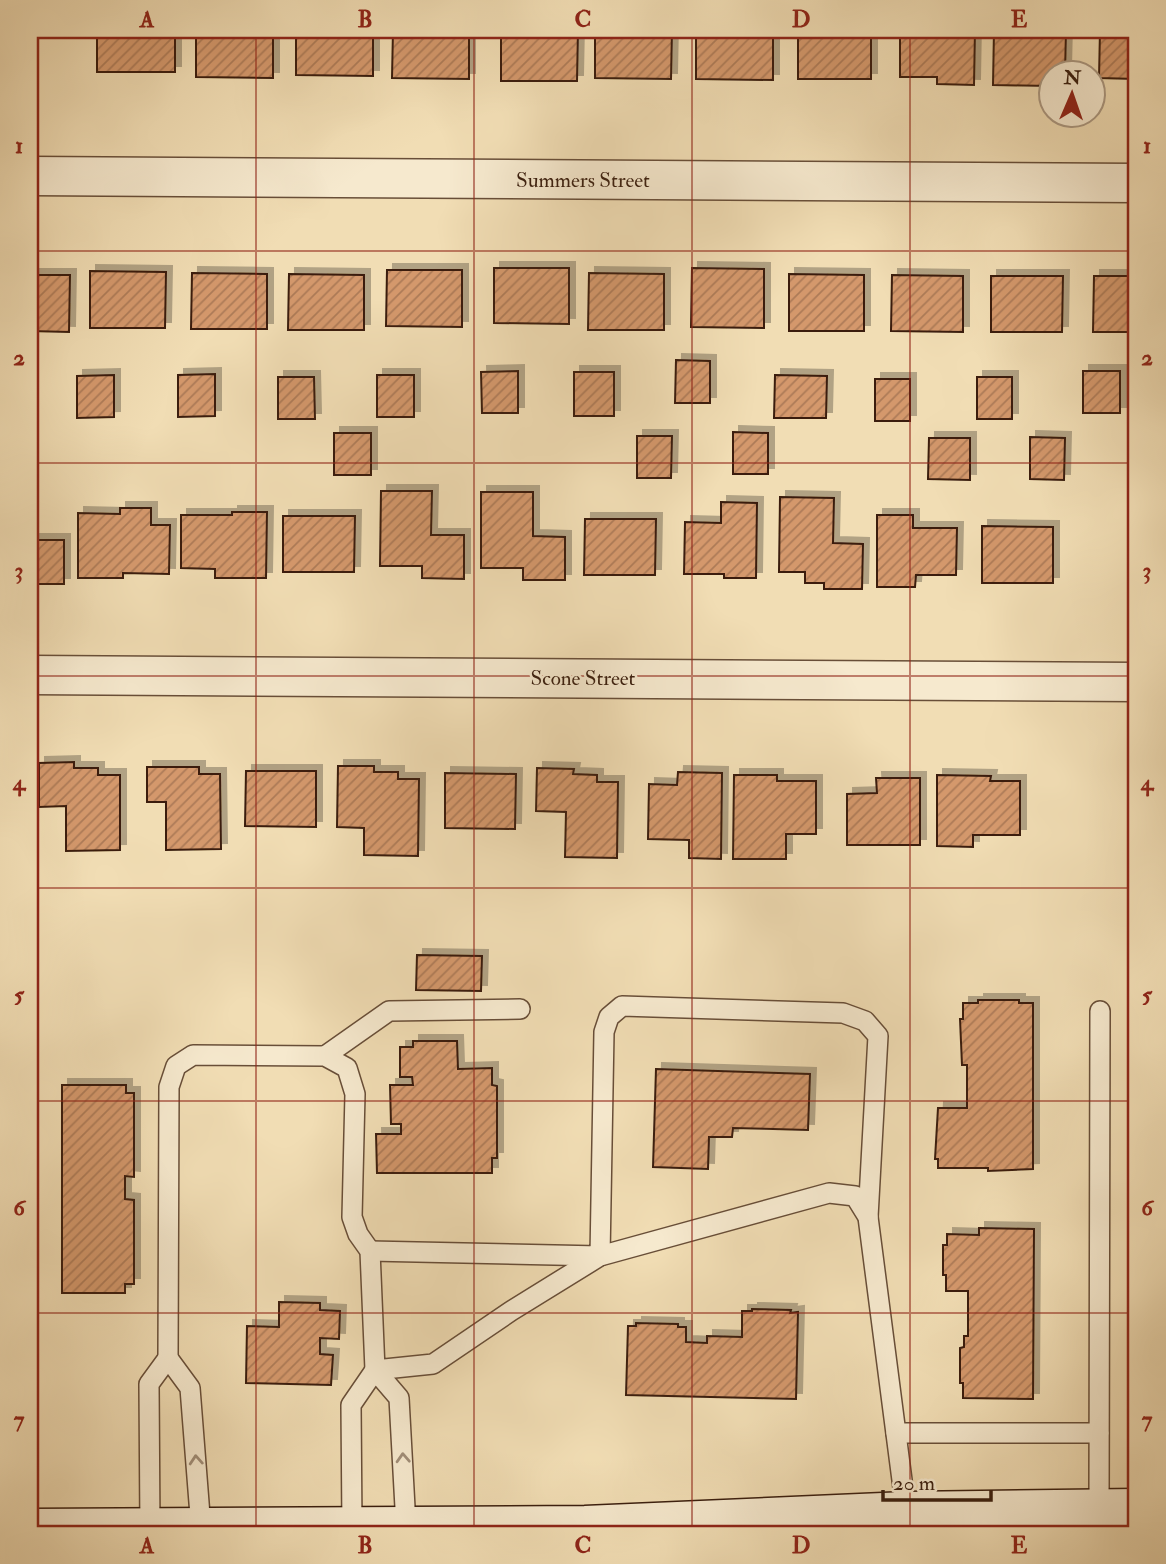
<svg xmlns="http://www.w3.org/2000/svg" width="1166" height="1564" viewBox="0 0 1166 1564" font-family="'IM FELL Double Pica',serif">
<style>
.building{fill:url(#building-hatch);stroke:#3a1e0e;stroke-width:2;filter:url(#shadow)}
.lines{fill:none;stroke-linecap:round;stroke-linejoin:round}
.lane-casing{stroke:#684e38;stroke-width:22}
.street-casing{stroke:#684e38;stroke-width:41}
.secondary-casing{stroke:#3a1e0e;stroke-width:41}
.lane{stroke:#f6e9ce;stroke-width:19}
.street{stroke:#f6e9ce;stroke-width:38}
.secondary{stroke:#f6e9ce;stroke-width:38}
.oneway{stroke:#a18e78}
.grid{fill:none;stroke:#8f2418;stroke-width:2;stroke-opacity:0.55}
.labels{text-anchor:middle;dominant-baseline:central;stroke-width:5;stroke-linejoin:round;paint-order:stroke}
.street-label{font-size:21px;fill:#3a1e0e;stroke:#f6e9ce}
.neatline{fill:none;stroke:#8f2418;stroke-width:2.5}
.grid-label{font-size:23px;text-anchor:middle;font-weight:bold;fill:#8f2418}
</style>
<defs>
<pattern id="building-hatch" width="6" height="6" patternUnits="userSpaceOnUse" patternTransform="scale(1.75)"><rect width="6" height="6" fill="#d4986c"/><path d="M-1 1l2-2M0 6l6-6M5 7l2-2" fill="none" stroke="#ad7b57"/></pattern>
<filter id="shadow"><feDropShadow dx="6" dy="-6" stdDeviation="0" flood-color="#0004"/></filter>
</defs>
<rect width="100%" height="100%" fill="#f1ddb4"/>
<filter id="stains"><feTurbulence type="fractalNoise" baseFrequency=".00286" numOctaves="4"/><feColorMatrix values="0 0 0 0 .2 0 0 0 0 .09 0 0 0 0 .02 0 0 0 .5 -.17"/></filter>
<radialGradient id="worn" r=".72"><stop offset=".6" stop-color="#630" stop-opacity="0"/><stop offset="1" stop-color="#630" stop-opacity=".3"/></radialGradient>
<g class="building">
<rect x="97" y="30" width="78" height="42"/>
<polygon points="196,30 273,30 273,78 196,77"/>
<polygon points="296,30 373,30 373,76 296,75"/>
<polygon points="393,30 469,30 469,79 392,78"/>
<polygon points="501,30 578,30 577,81 501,81"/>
<polygon points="595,30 672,30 671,79 595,78"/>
<polygon points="696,30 773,30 773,80 696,79"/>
<rect x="798" y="30" width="73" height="49"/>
<polygon points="900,30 975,30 974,85 937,84 937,77 900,77"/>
<polygon points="994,30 1066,30 1065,74 1050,74 1050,86 993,85"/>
<polygon points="1100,30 1136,30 1136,85 1136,79 1099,78"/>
<polygon points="494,268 569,268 569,324 494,323"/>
<polygon points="692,268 764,269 764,328 691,327"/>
<polygon points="387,270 462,270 462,327 386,326"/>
<polygon points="90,271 166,272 165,328 90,328"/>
<polygon points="192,273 267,274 267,329 191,329"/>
<polygon points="589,273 664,274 664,330 588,330"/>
<polygon points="289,274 364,275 364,330 288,330"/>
<polygon points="789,274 864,275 864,331 789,331"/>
<polygon points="30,275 70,275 69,332 30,331"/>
<polygon points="892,275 963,276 963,332 891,331"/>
<polygon points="991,276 1063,276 1062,332 991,332"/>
<polygon points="1094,276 1136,276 1136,332 1093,332"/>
<polygon points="676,360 710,361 710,403 675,403"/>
<polygon points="518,371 518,413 482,413 481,372"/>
<rect x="1083" y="371" width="37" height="42"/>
<rect x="574" y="372" width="40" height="44"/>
<polygon points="215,374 215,416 178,417 178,375"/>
<polygon points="114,375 114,417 77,418 77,376"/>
<rect x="377" y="375" width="37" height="42"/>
<polygon points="775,375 827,376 826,418 774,418"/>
<polygon points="278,377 314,377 315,419 278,419"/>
<rect x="977" y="377" width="35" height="42"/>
<rect x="875" y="379" width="35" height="42"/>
<polygon points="733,432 768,433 768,474 733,474"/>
<rect x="334" y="433" width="37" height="42"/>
<polygon points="637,436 672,436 671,478 637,478"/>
<polygon points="1030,437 1065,438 1064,480 1030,479"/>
<polygon points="929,438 970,438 970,480 928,479"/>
<polygon points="381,491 432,491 431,535 464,535 464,579 422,578 422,566 380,566"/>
<polygon points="481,492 533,492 533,536 565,537 565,580 523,580 523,568 481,568"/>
<polygon points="30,496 31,540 64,540 64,584 30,584"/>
<polygon points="780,497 834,498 833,543 863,544 862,589 824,589 824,583 805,583 805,572 779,572"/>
<polygon points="721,502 757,503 756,578 724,578 724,574 684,574 685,522 721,523"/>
<polygon points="120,508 151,508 151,525 170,525 169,574 123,573 123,578 78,578 78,513 120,514"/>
<polygon points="232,512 267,512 266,578 215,578 215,569 181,568 181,515 232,515"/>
<polygon points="877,515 913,515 913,528 957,528 956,575 916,575 915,587 877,587"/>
<polygon points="283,516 355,516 354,572 283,572"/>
<polygon points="585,519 656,519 655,575 584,575"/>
<polygon points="982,526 1053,527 1053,583 982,583"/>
<polygon points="74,762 74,768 98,768 98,775 120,775 120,850 66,851 66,806 39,807 39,763"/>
<polygon points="338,766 374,766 374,772 398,772 398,779 419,779 418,856 364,855 364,828 337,827"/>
<polygon points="147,767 199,767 199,774 220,774 221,849 166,850 166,802 147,802"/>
<polygon points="537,768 574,769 573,774 597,775 597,782 618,782 617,858 565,857 566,812 536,811"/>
<polygon points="246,771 316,771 316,827 245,826"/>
<polygon points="678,772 722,773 721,859 689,858 689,840 648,839 649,784 677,785"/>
<polygon points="445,773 516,774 515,829 445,828"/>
<polygon points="734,775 777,775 777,781 816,781 816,834 786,834 786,859 733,859"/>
<polygon points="937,775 991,776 990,781 1020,781 1020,835 973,835 973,847 937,846"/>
<polygon points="876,778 920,778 920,845 847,845 847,794 877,793"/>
<polygon points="417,955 482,956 481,991 416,990"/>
<polygon points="978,1000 1019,1000 1019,1003 1033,1003 1033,1169 988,1171 988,1168 938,1168 938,1159 935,1159 938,1108 967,1108 967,1065 962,1065 960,1019 963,1019 963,1003 978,1003"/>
<polygon points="413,1041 457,1041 458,1069 492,1068 492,1085 497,1086 497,1158 492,1158 492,1173 377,1173 376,1134 401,1134 401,1124 391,1124 390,1085 413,1085 412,1077 400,1077 400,1047 413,1047"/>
<polygon points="656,1069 810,1074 808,1130 733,1128 732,1137 709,1137 708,1169 653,1167"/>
<polygon points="1134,1071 1136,1071 1136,1147 1133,1147"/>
<polygon points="62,1085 126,1085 126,1093 134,1093 134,1177 125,1176 125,1199 134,1200 134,1284 125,1284 125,1293 62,1293"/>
<polygon points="979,1228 1034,1229 1033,1399 963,1398 963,1383 960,1383 960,1348 964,1347 964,1336 968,1336 968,1291 946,1291 946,1275 943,1275 943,1245 947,1245 947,1234 979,1235"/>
<polygon points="1133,1250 1136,1250 1136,1292 1132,1292 1132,1281 1130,1281 1130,1262 1133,1261"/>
<polygon points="279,1302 320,1303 320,1310 340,1311 339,1339 320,1338 320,1354 333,1355 331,1385 246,1383 247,1326 279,1327"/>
<polygon points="752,1309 791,1310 790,1313 798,1312 796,1399 626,1395 628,1326 636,1326 636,1323 678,1324 678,1327 686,1327 686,1342 707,1343 707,1336 742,1337 742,1311 752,1311"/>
<polygon points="1134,1334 1136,1334 1136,1378 1132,1378 1133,1364 1130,1364 1130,1344 1134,1344"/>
</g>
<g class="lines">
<defs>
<g id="lane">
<polyline points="325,1056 389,1011 520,1009"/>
<polyline points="370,1251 600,1256 604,1032 609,1017 622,1006 843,1013 865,1021 878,1036 868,1217"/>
<polyline points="168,1358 169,1087 176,1066 193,1055 325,1056 347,1068 355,1094 352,1217 358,1234 370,1251 375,1370 433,1364 511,1311 600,1256 829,1193 855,1196 868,1217 906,1511"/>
<polyline points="896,1433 1099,1433"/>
<polyline points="1099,1509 1100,1011"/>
<polyline points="352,1527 351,1405 375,1370 399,1398 406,1526"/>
<polyline points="150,1529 149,1384 168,1358 190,1388 201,1528"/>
</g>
<g id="street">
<polyline points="30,176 1136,183"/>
<polyline points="30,675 1136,682"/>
</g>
<polyline id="secondary" points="30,1528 585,1525 906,1511 1136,1508"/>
</defs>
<use href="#lane" class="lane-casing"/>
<use href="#street" class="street-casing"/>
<use href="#secondary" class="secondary-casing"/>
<use href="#lane" class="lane"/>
<use href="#street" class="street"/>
<use href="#secondary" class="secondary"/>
</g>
<defs><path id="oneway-chevron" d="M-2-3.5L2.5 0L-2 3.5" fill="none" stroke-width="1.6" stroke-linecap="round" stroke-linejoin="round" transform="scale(1.75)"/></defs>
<g class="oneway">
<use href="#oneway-chevron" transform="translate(403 1458) rotate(-93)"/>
<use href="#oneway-chevron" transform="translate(196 1460) rotate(-94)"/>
</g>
<path class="grid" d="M 256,30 L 256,1534M 474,30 L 474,1534M 692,30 L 692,1534M 910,30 L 910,1534M 30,251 L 1136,251M 30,463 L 1136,463M 30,676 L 1136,676M 30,888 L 1136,888M 30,1101 L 1136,1101M 30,1313 L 1136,1313"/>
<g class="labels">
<g class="street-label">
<text x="583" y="180">Summers Street</text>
<text x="583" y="678">Scone Street</text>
</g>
</g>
<rect width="1166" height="1564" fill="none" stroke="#f1ddb4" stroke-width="77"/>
<g transform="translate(1072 94) rotate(2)"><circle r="33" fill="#f6e9ce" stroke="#ab9881" stroke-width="2"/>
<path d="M0-5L12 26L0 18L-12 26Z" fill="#8f2418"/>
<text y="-10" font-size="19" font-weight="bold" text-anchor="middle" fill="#3a1e0e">N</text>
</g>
<path d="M883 1490v10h108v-10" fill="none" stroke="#3a1e0e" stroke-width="3.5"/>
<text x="893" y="1490" font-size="21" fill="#3a1e0e" stroke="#f6e9ce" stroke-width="5" paint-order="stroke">20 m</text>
<rect x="38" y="38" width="1090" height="1488" class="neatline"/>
<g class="grid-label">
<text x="147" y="27">A</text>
<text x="365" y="27">B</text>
<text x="583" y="27">C</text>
<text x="801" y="27">D</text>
<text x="1019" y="27">E</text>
<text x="19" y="153">1</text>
<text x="1147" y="153">1</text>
<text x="19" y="365">2</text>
<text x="1147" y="365">2</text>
<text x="19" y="578">3</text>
<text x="1147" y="578">3</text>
<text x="19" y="790">4</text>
<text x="1147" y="790">4</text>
<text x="19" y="1002">5</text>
<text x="1147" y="1002">5</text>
<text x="19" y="1215">6</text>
<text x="1147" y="1215">6</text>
<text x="19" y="1427">7</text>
<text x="1147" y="1427">7</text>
<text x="147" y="1553">A</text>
<text x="365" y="1553">B</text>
<text x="583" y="1553">C</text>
<text x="801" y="1553">D</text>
<text x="1019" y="1553">E</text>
</g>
<rect width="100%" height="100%" filter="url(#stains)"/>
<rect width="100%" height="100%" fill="url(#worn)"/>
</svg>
